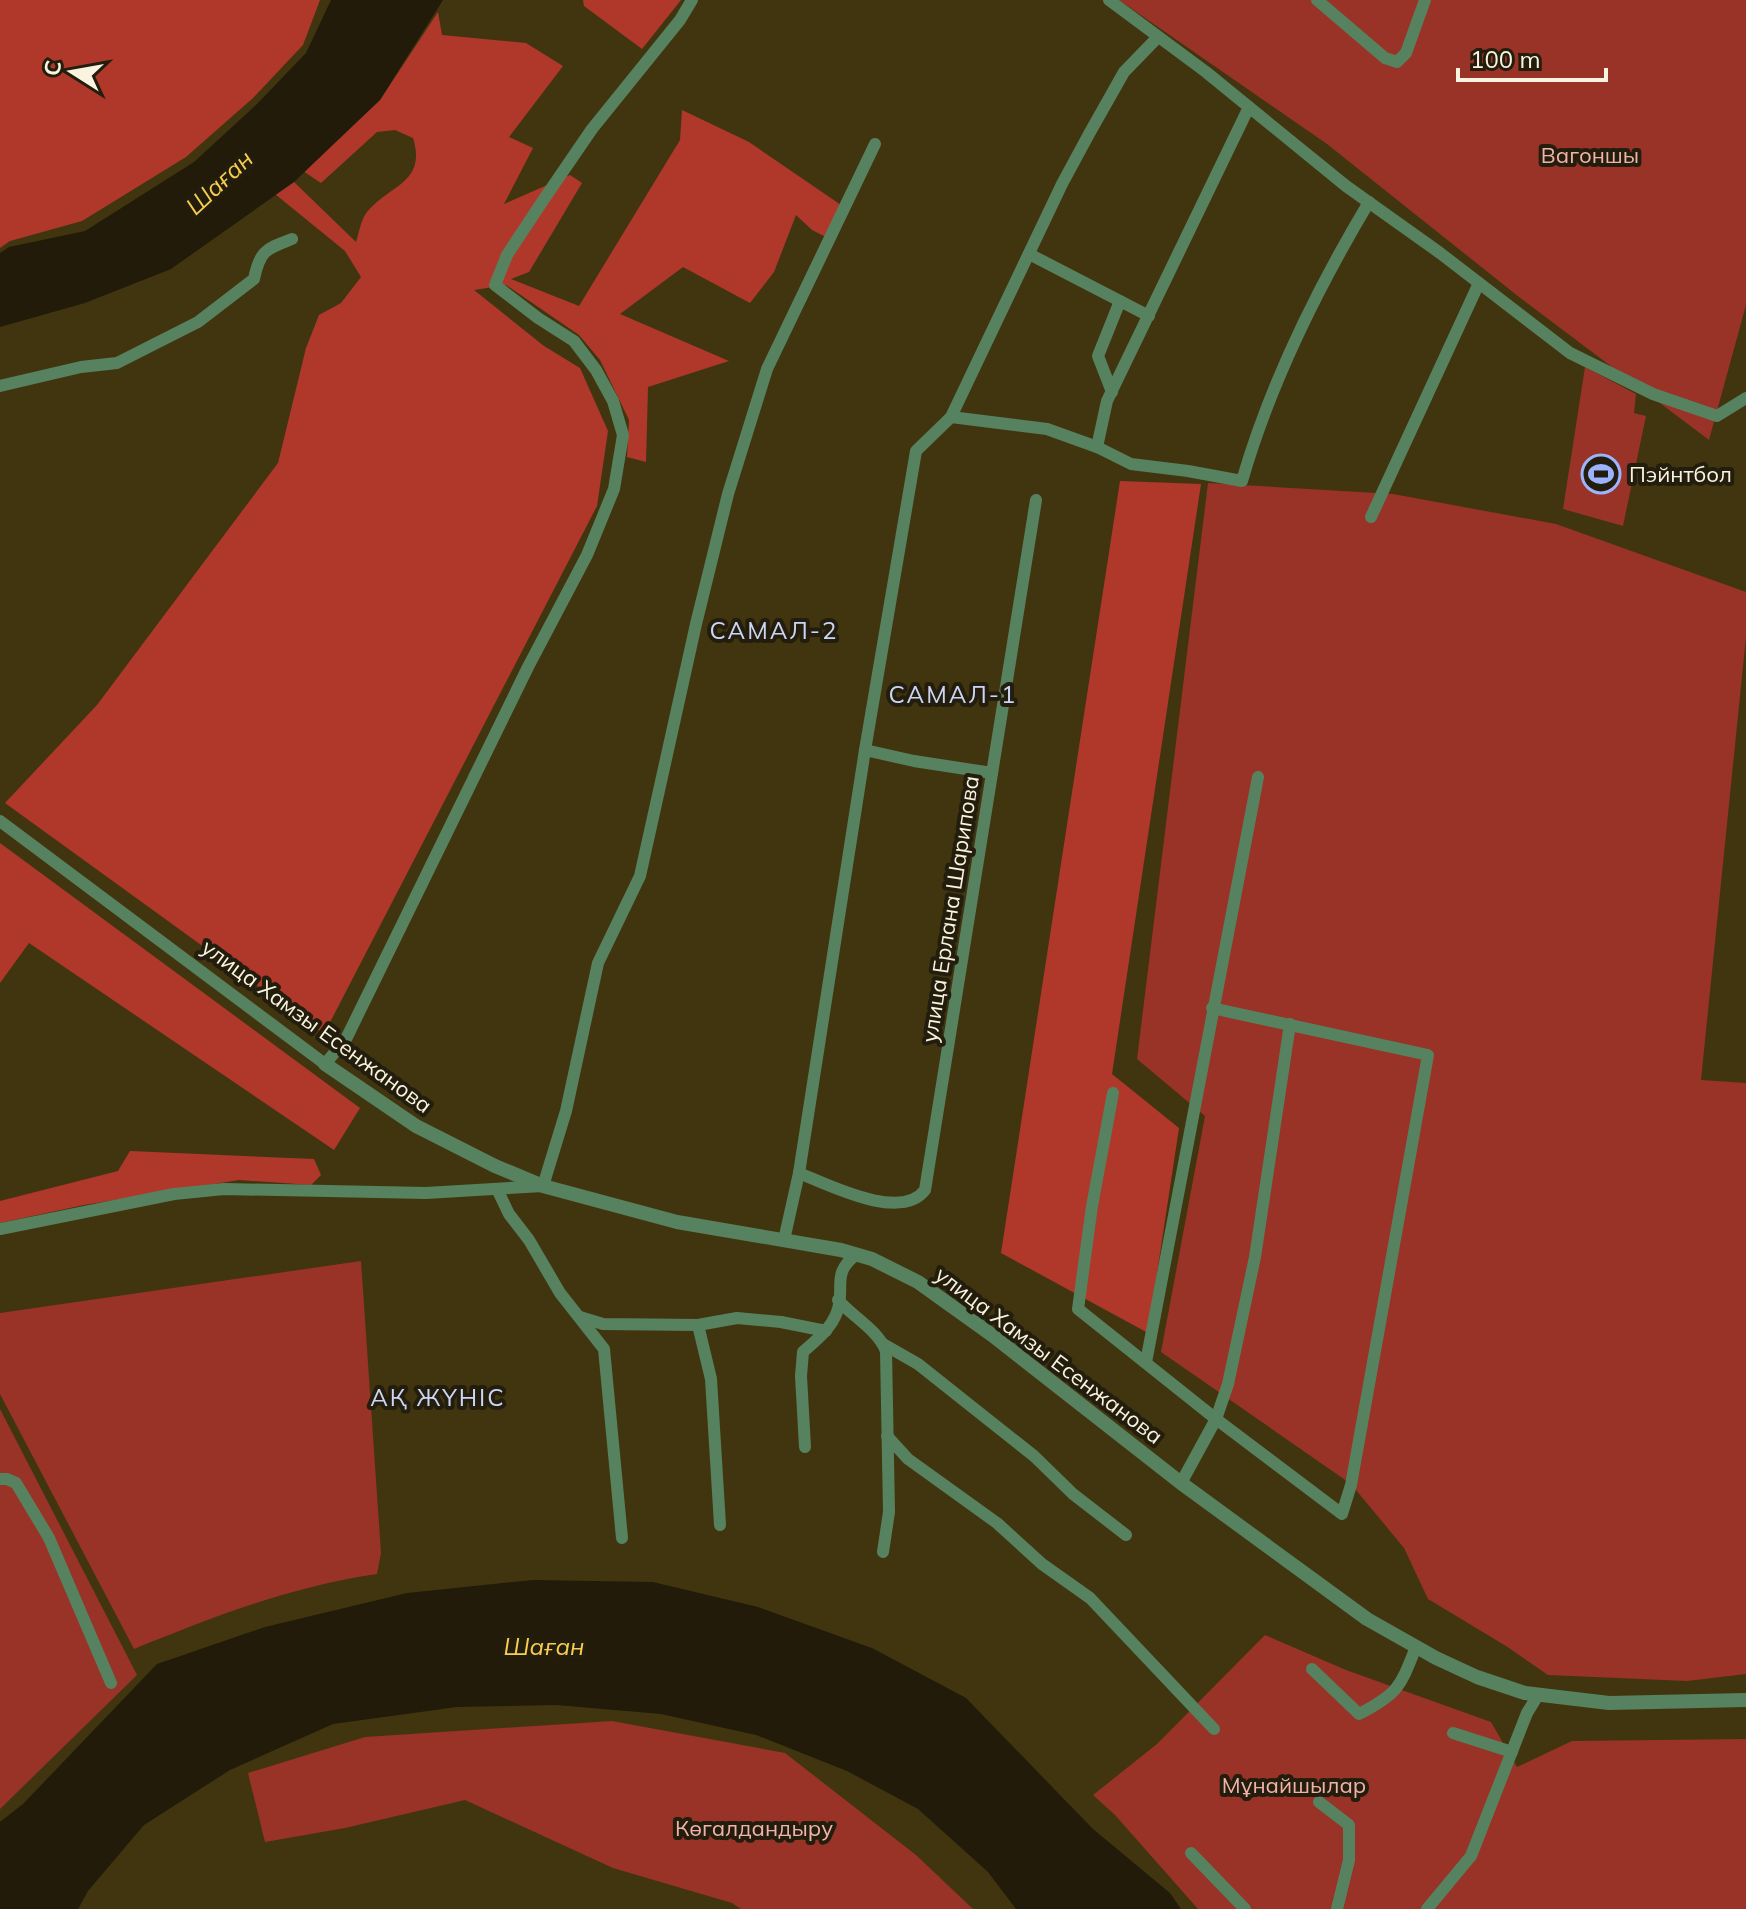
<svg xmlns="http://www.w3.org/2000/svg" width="1746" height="1909" viewBox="0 0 1746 1909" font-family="Mulish,sans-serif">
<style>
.green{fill:#993227}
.forest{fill:#af382b}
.water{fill:#221b09}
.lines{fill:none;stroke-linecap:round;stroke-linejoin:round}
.minor{stroke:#57825f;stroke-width:12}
.tertiary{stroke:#57825f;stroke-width:14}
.labels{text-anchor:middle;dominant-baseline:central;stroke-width:8;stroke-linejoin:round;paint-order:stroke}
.park-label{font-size:22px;fill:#f1b3a8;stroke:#231d0e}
.poi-label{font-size:22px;fill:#faf3df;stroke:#231d0e;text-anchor:start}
.street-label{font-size:22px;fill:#faf3df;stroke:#231d0e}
.water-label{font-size:24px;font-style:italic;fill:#f9cd4d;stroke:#231d0e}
.neighbourhood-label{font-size:24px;letter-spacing:2px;fill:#ccd6f2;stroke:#231d0e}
</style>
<rect width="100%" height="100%" fill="#413510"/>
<g class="green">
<polygon points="1119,0 1746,0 1746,305 1709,440 1519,297 1327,144"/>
<polygon points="1585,367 1636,394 1634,413 1646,416 1623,526 1563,509"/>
<polygon points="1208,483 1393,494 1556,524 1746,592 1746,637 1701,1080 1746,1083 1746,1674 1687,1681 1548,1675 1506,1646 1428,1599 1404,1548 1351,1484 1161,1352 1205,1116 1137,1059"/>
<path d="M 361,1261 L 381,1553 L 377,1574 C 289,1587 216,1616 134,1649 L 0,1394 L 0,1313 Z"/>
<polygon points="0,1409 137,1675 0,1809"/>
<polygon points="1265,1635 1346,1670 1491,1722 1517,1767 1572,1741 1746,1739 1746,1909 1198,1909 1115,1815 1093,1795 1157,1744"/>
<polygon points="612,1721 785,1753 916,1855 973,1909 741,1909 732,1903 613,1868 465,1800 345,1828 265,1842 248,1773 365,1737"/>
</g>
<g class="forest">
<polygon points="0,0 320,0 303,45 253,98 186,157 82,221 10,241 0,248"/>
<polygon points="583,0 681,0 642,49 584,6"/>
<path d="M 438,12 L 442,35 L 526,43 L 563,66 L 509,137 L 533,148 L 504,204 L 570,175 L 582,183 L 529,272 L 511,279 L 579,306 L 680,140 L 682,110 L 749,142 L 841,205 L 828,238 L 812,230 L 796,215 L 774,272 L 750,303 L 683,267 L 620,314 L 729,361 L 648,387 L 646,462 L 627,457 L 629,420 L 600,360 L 579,335 L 506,285 L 474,290 L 544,346 L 580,368 L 608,431 L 597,506 L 324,1034 L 5,803 L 97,705 L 278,463 L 306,348 L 319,315 L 341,303 L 361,277 L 345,251 L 275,194 L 294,182 L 356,242 C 359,233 361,219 367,212 C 389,185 427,183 413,138 L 395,130 L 377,132 L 321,183 L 303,171 L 380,100 Z"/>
<polygon points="1120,481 1201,484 1112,1074 1179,1128 1148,1333 1001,1253"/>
<polygon points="0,843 360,1108 334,1150 29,943 0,983"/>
<polygon points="130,1151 314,1159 321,1175 311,1185 239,1180 84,1205 0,1223 0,1201 118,1171"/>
</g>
<g class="water">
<polygon points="331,0 443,0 380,100 294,182 171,269 85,303 0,327 0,253 9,247 85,231 194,162 256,105 306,53"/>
<polygon points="533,1580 653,1582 758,1607 872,1648 966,1698 1093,1829 1170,1893 1181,1909 1016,1909 988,1872 918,1809 847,1771 756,1735 661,1714 556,1705 457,1707 333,1724 230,1770 144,1825 88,1891 78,1909 0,1909 0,1822 23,1804 157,1664 265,1627 407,1593"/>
</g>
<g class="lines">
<g class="minor">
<polyline points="1109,0 1206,72 1346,186 1440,253 1570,353 1653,394 1717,416 1746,398"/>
<polyline points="1317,0 1385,58 1397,62 1406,53 1425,0"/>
<polyline points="1029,254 1149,316"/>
<path d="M 0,386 L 81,367 L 117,363 L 198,322 L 254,279 C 260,250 266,249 292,239"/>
<polyline points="1112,392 1098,356 1120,301"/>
<path d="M 951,417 L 1047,429 L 1097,447 L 1131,464 L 1188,471 L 1242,481 C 1270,384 1317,289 1369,202"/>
<polyline points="1097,447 1107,401 1249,107"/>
<polyline points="1371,517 1479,283"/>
<polyline points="865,750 914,761 992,773"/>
<polyline points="0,821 325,1064 346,1039 528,667 587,555 614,489 623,435 613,401 596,370 574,341 538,318 495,285 507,255 542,202 592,129 680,20 692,0"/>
<polyline points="1113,1093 1092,1206 1078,1309 1216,1419 1342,1514 1351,1485 1428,1055 1212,1008"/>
<path d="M 799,1173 C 829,1185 901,1222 925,1190 L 1036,500"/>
<polyline points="497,1189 509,1214 529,1240 560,1293 604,1349 622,1538"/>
<polyline points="0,1229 174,1194 224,1189 426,1193 543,1186 566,1111 598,963 640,876 696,624 728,494 767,369 875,144"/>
<polyline points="784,1240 799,1173 865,750 916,451 951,417 1062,184 1089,134 1124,72 1158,37"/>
<path d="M 838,1300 C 853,1317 878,1330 886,1351 L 889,1512 L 883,1552"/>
<polyline points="580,1317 603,1324 698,1325 737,1318 781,1322 826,1331"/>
<polyline points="698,1325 711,1379 720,1525"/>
<polyline points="883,1344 918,1364 1034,1456 1073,1494 1126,1535"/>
<polyline points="1146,1362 1258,777"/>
<polyline points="887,1436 908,1459 997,1523 1042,1564 1090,1598 1214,1729"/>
<path d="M 805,1447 L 801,1376 L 803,1352 C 815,1341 831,1329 837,1312 C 846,1288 830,1274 857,1254"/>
<polyline points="0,1479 7,1479 16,1483 49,1538 111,1683"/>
<polyline points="1181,1483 1216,1419 1228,1384 1255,1257 1290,1024"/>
<path d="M 1312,1669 L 1359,1714 C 1399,1693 1400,1687 1416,1647"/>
<polyline points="1453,1733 1512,1752"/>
<polyline points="1319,1802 1349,1825 1349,1860 1337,1909"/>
<polyline points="1191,1853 1245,1909"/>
<polyline points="1427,1909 1471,1856 1527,1713 1538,1695"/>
</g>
<polyline class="tertiary" points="325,1064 416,1126 495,1166 543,1186 677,1222 841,1250 872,1259 918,1282 992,1335 1181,1483 1367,1619 1436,1658 1477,1677 1525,1693 1609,1703 1746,1700"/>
</g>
<defs>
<symbol id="stadium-ring" viewBox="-11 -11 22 22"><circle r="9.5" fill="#231d0e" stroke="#9cb4fd" stroke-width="1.5"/><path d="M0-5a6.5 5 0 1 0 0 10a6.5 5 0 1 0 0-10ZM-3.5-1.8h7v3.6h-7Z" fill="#9cb4fd"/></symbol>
</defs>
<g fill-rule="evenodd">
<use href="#stadium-ring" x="1579" y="452" width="44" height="44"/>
</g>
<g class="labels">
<g class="park-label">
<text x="1590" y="155">Вагоншы</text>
<text x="1294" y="1785">Мұнайшылар</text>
<text x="754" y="1828">Көгалдандыру</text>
</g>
<g class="poi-label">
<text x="1629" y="474">Пэйнтбол</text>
</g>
<g class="street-label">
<text transform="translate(950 909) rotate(-81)">улица Ерлана Шарипова</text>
<text transform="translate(317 1026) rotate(36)">улица Хамзы Есенжанова</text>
<text transform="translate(1049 1355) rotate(37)">улица Хамзы Есенжанова</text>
</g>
<g class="water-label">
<text transform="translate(219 182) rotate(-43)">Шаған</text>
<text x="544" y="1646">Шаған</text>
</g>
<g class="neighbourhood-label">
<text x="774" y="630">САМАЛ-2</text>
<text x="953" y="694">САМАЛ-1</text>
<text x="438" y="1397">АҚ ЖҮНІС</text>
</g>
</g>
<g transform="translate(72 72) rotate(281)" stroke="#231d0e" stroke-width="6" paint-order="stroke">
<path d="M0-6L14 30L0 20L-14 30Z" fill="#faf3df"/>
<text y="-12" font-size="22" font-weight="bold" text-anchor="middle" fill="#faf3df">С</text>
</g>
<path d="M1458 68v12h148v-12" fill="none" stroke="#faf3df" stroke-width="4"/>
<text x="1470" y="68" font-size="24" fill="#faf3df" stroke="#231d0e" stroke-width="6" paint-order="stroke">100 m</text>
</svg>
